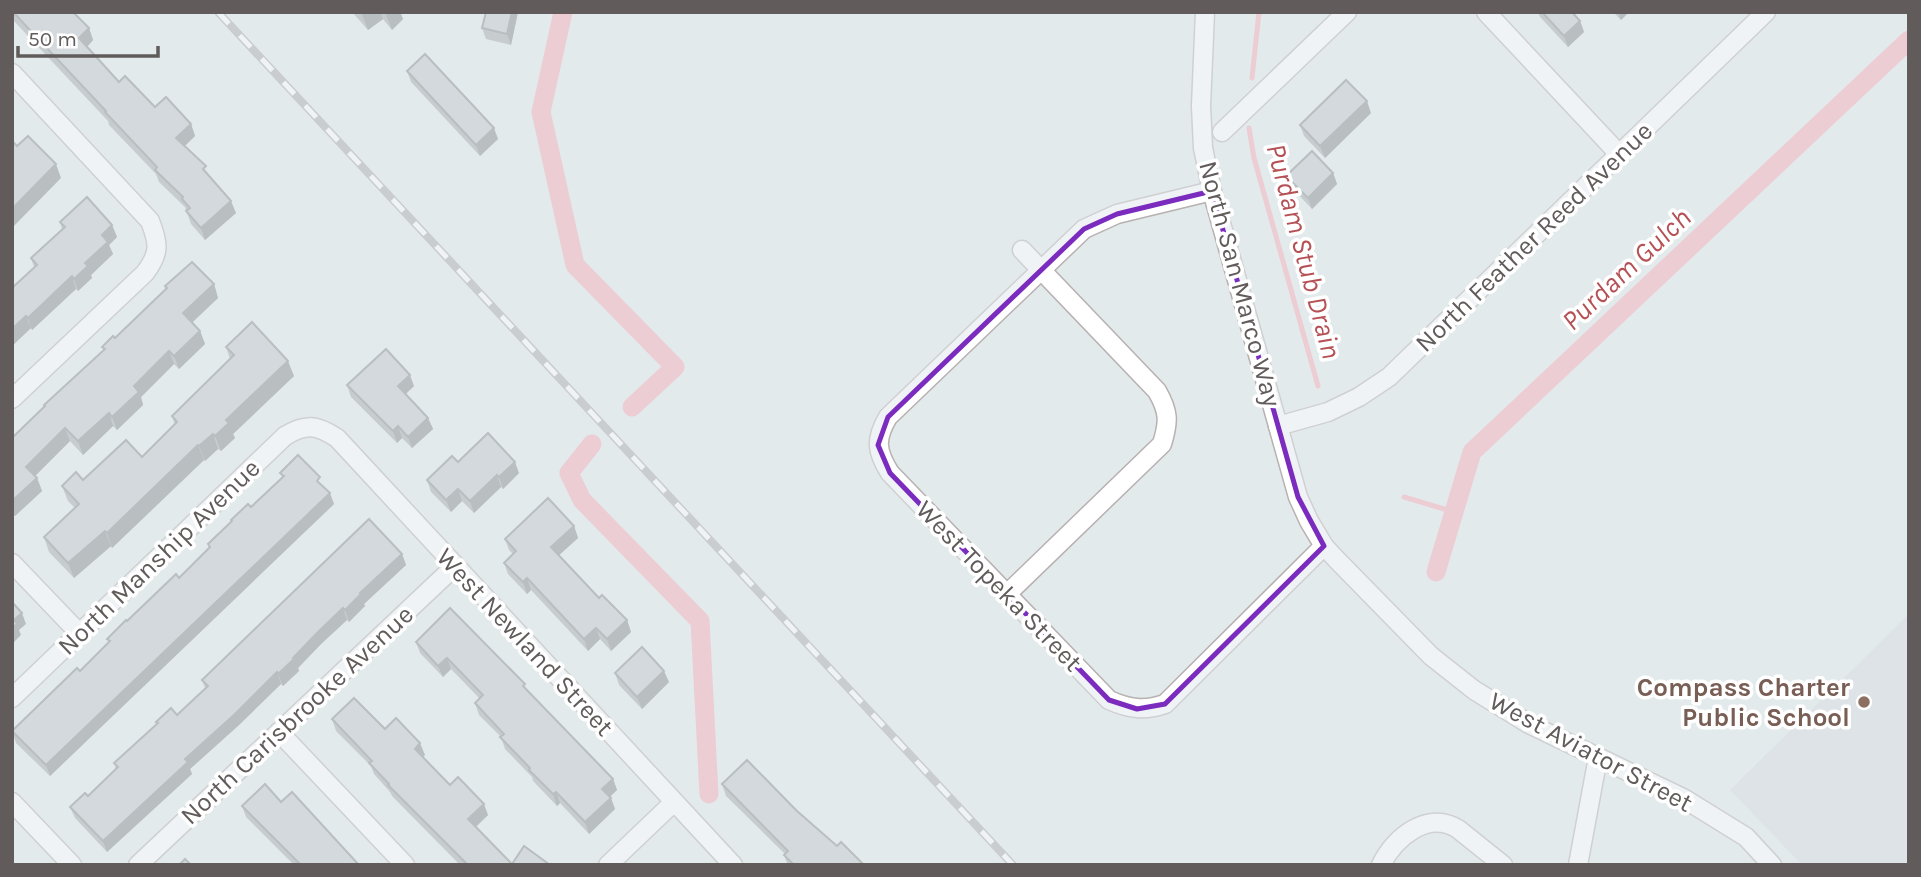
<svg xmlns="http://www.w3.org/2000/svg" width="1921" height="877" viewBox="0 0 1921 877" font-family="Karla,sans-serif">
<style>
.education{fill:#d4dcdf}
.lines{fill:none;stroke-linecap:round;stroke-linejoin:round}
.stream{stroke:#f5aab3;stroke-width:5}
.canal{stroke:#f5aab3;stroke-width:19}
.street-casing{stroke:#b7b1b0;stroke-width:21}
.street{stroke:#fff;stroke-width:18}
.rail-casing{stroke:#acabab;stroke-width:8}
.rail{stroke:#fff;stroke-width:5;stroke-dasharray:16;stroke-linecap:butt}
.wall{fill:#a4aaab}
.shaded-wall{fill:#868b8b}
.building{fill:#bfc6c7;stroke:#868b8b;stroke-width:2}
.marked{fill:none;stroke:#7b2cbf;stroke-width:5;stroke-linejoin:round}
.education-dot{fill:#8d6e63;stroke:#fff;stroke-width:2.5}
.labels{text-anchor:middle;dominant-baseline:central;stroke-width:7;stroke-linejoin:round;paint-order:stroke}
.street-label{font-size:26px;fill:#625b5b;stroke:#fff}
.education-label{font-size:26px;font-weight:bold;fill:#785e54;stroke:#fff;text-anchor:end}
.water-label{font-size:28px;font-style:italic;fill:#b55054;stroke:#fff}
</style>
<rect width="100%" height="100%" fill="#e3eaec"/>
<polygon class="education" points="1909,614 1909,865 1802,865 1730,790"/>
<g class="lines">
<g class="stream">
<polyline points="1252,78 1259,12"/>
<polyline points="1249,128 1254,158 1318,386"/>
<polyline points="1404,497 1454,512"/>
</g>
<g class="canal">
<polyline points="563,12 541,112 575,265 675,367 632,407"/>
<polyline points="592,444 569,473 582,500 700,621 709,794"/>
<polyline points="1436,572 1472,452 1909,40"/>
</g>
<defs>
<g id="street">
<polyline points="1205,12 1201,106 1203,148 1212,191 1298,497 1309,521 1324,546 1336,559 1431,656 1474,690 1529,724 1683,798 1746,837 1772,865"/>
<polyline points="1486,12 1619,154"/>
<path d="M 12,73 L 150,221 C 159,244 160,253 145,273 L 12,399"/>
<polyline points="1222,132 1347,12"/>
<path d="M 1212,191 L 1117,214 L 1084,229 L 888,417 C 875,439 876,451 890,473 L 1109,700 C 1129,709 1145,711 1165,704 L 1324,546"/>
<polyline points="1278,426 1328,412 1359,397 1389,377 1766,12"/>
<polyline points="12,563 80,634"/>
<path d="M 1007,594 L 1162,444 C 1169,421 1169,412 1157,391 L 1022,250"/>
<path d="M 12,698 L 285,436 C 306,423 317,425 337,438 L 733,865"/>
<polyline points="279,732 405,865"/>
<polyline points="12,802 72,865"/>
<polyline points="138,865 455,566"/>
<polyline points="608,865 674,802"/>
<path d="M 1381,865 C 1395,837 1428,810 1458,829 L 1503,865"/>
<polyline points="1578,865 1598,757"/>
</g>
</defs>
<use href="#street" class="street-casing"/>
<use href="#street" class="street"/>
<defs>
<polyline id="rail" points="218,12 1013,865"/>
</defs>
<use href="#rail" class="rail-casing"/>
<use href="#rail" class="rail"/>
</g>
<g class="wall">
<polygon points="12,12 73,12 89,28 93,40 87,47 119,82 155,107 191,124 195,136 185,146 209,177 236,213 205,240 191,224 185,207 159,182 156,174 109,125 108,121 12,19"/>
<polygon points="352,12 400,12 403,19 392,30 383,19 368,30"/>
<polygon points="518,12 511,45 486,39 482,28"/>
<polygon points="1538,12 1580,21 1584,32 1568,47 1540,17"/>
<polygon points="1613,12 1629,12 1621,20"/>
<polygon points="407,71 498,139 480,156 411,82"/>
<polygon points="1371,113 1325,158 1304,136 1300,125"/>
<polygon points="1333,173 1337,184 1312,209 1291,187 1286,176"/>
<polygon points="60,222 112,225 117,237 109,245 113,254 91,275 92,278 78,291 76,289 32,330 31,328 12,346 34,267 31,258 62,229"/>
<polygon points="214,284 218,298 192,323 200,331 205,344 179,369 174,364 141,397 143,405 117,430 113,426 83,455 70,441 35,476 37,478 42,491 15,516 12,514 12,438 104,350 102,347 115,338 166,289 165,286"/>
<polygon points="226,347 294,376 233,434 235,438 221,451 218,449 205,461 204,460 112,548 111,546 74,578 49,552 44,537 75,508 68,501 62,486 83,480 142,457 175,425 172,416 230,359"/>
<polygon points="347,385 414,386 406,394 428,418 433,429 412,448 402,438 397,443 351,397"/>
<polygon points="458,462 519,473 503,489 501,487 474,513 462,501 451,512 431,492 427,480"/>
<polygon points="280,473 324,487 334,504 50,776 16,743 12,731 80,671 109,643 107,639 179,578 209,548 208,544 232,522 231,520 251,507 282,477"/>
<polygon points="574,526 578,538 559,555 599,598 627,620 631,632 611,651 600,639 588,651 531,590 527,594 508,574 504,563 513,554 509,550 505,539"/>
<polygon points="402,554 406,565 364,604 365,606 349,622 347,620 321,644 298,668 299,671 283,686 281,684 239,725 190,769 192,774 107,852 75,818 70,807 88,796 116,769 114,763 177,715 205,688 202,680"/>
<polygon points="416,642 527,690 613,779 617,790 610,797 615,809 589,834 560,803 557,806 533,781 532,777 505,749 501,737 479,715 475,703 480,699 451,669 443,677 420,653"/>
<polygon points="615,673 669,682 642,709 619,685"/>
<polygon points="332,719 385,729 425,755 423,757 450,785 488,815 476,827 512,864 550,865 460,865 392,796 390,792 374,774 371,766 336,731"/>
<polygon points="722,784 797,811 837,846 864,865 788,865 784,855 785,854 726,796"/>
<polygon points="281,802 359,865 294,865 246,817 242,806"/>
</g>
<g class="shaded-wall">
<polygon points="361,12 380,12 383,19 368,30"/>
<polygon points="385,12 400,12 403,19 392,30"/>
<polygon points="512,12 518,12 511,45 507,34"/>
<polygon points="1618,12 1629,12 1621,20"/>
<polygon points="1580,21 1584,32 1568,47 1564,36"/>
<polygon points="89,28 93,40 84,50 79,38"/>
<polygon points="1367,101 1371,113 1325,158 1320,146"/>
<polygon points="191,124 195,136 180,150 176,138"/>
<polygon points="494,128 498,139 480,156 476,145"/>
<polygon points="56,164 61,178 12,228 12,209"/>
<polygon points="1333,173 1337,184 1312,209 1308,198"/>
<polygon points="231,201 236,213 205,240 201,228"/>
<polygon points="112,225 117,237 109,245 113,254 91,275 92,278 78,291 74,279 85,263 102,235"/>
<polygon points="72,276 76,289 32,330 28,318"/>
<polygon points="214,284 218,298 188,326 183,313"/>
<polygon points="26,316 31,328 12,346 12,329"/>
<polygon points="200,331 205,344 179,369 174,356"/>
<polygon points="169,351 174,364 141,397 143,405 117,430 112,417 134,386"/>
<polygon points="288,361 294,376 233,434 235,438 221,451 215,436 226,420"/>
<polygon points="410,375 414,386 402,397 398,386"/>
<polygon points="109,413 113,426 83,455 78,441"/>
<polygon points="428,418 433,429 412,448 408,437"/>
<polygon points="398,426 402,438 397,443 393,431"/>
<polygon points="65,428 70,441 31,480 26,467"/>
<polygon points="213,434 218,449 205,461 199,446"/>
<polygon points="198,445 204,460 112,548 107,533"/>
<polygon points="515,462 519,473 503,489 499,477"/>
<polygon points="497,475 501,487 474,513 470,501"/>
<polygon points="37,478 42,491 15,516 12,509 12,501"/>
<polygon points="458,489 462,501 451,512 446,500"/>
<polygon points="330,493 334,504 50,776 46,765"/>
<polygon points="574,526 578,538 556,558 551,547"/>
<polygon points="105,531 111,546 74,578 68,563"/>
<polygon points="402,554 406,565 364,604 365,606 349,622 345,610 360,593"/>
<polygon points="527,578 531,590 527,594 523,582"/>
<polygon points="343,608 347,620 321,644 298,668 299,671 283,686 278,674 317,633"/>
<polygon points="22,613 26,624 19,630 21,635 12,644 12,629 14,620"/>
<polygon points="627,620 631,632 611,651 607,639"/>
<polygon points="596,628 600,639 588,651 584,639"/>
<polygon points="447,658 451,669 443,677 438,666"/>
<polygon points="664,671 669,682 642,709 637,697"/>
<polygon points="277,672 281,684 239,725 190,769 192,774 107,852 103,841 185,759"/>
<polygon points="420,743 425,755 419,760 415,749"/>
<polygon points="613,779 617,790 606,800 602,789"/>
<polygon points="556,792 560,803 557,806 553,794"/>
<polygon points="611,798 615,809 589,834 585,822"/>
<polygon points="484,804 488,815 472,830 468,819"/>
</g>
<g class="building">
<polygon points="13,12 73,12 89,28 79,38 119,82 125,76 155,107 166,97 191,124 176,138 206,166 203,169 231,201 201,228 186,211 190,208 182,199 183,197 155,170 157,167 105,112 106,111"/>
<polygon points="486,12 512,12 507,34 482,28"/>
<polygon points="1542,12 1572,12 1580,21 1564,36"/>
<polygon points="425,54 494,128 476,145 407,71"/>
<polygon points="1346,80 1367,101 1320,146 1300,125"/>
<polygon points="28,136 56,164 12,209 12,141 17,146"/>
<polygon points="1312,151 1333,173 1308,198 1286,176"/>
<polygon points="87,197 112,225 102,235 108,242 85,263 88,266 74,279 72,276 28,318 26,316 12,329 12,288 37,265 31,258 65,227 60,222"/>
<polygon points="192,262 214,284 183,313 200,331 174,356 169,351 134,386 139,392 112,417 109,413 78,441 65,428 26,467 37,478 12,501 12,438 45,406 44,405 105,349 102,347 113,336 115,338 167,288 165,286"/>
<polygon points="252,322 288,361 226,420 229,423 215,436 213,434 199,446 198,445 107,533 105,531 68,563 44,537 79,504 62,486 76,472 83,480 126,440 142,457 177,422 172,416 234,355 226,347"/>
<polygon points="386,349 410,375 398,386 428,418 408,437 398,426 393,431 347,385"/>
<polygon points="488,433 515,462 499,477 497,475 470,501 458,489 446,500 427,480 452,456 458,462"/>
<polygon points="298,455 320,477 317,481 330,493 46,765 12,731 77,668 80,671 110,641 107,639 126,620 127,621 176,574 179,578 210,547 208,544 232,521 231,520 248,504 251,507 284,476 280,473"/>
<polygon points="548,498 574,526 551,547 599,598 602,595 627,620 607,639 596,628 584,639 527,578 523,582 504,563 516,551 505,539"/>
<polygon points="369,519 402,554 360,593 361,594 345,610 343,608 317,633 293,658 294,659 278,674 277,672 235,714 185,759 188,762 103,841 70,807 85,793 88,796 118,767 114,763 158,723 156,722 171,708 177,715 208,686 202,680"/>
<polygon points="12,602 22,613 14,620 17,624 12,628"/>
<polygon points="450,608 525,684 523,686 613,779 602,789 611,798 585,822 556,792 553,794 529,770 530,768 500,737 504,734 475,703 483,695 447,658 438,666 416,642"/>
<polygon points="642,647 664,671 637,697 615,673"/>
<polygon points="354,698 385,729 396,718 420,743 415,749 450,785 458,777 484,804 468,819 512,864 524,846 550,865 468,865 388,785 389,784 369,763 372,761 332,719"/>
<polygon points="747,760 797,811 837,846 841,842 864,865 794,865 784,855 788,851 722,784"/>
<polygon points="265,784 281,802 292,792 359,865 301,865 242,806"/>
<polygon points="185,859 191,865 179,865"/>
</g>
<path d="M0 0H1921V877H0ZM 1212,191 L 1298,497 L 1324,546 L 1165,704 L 1137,709 L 1109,700 L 890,473 L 878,445 L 888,417 L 1084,229 L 1117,214 Z" fill="#e3eaec" fill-opacity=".55" fill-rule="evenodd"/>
<path class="marked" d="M 1212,191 L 1298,497 L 1324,546 L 1165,704 L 1137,709 L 1109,700 L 890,473 L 878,445 L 888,417 L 1084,229 L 1117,214 Z"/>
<circle class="education-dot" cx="1864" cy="702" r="7"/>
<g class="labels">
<g class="street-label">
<text transform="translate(1534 237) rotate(-44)">North Feather Reed Avenue</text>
<text transform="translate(1240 284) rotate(75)">North San Marco Way</text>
<text transform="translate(159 557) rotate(-44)">North Manship Avenue</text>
<text transform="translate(999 586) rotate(46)">West Topeka Street</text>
<text transform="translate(525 642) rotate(47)">West Newland Street</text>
<text transform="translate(297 715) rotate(-43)">North Carisbrooke Avenue</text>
<text transform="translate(1591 752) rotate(28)">West Aviator Street</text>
</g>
<g class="education-label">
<text x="1850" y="687">Compass Charter<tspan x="1850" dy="30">Public School</tspan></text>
</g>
<g class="water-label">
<text transform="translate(1304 251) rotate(75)">Purdam Stub Drain</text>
<text transform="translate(1626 269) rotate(-43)">Purdam Gulch</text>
</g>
</g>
<rect width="1921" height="877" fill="none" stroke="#625b5b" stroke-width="28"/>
<path d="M18 46v10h140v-10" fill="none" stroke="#625b5b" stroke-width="3.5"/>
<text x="28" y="46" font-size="21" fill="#625b5b" stroke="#ffffff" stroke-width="5" paint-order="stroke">50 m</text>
</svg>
